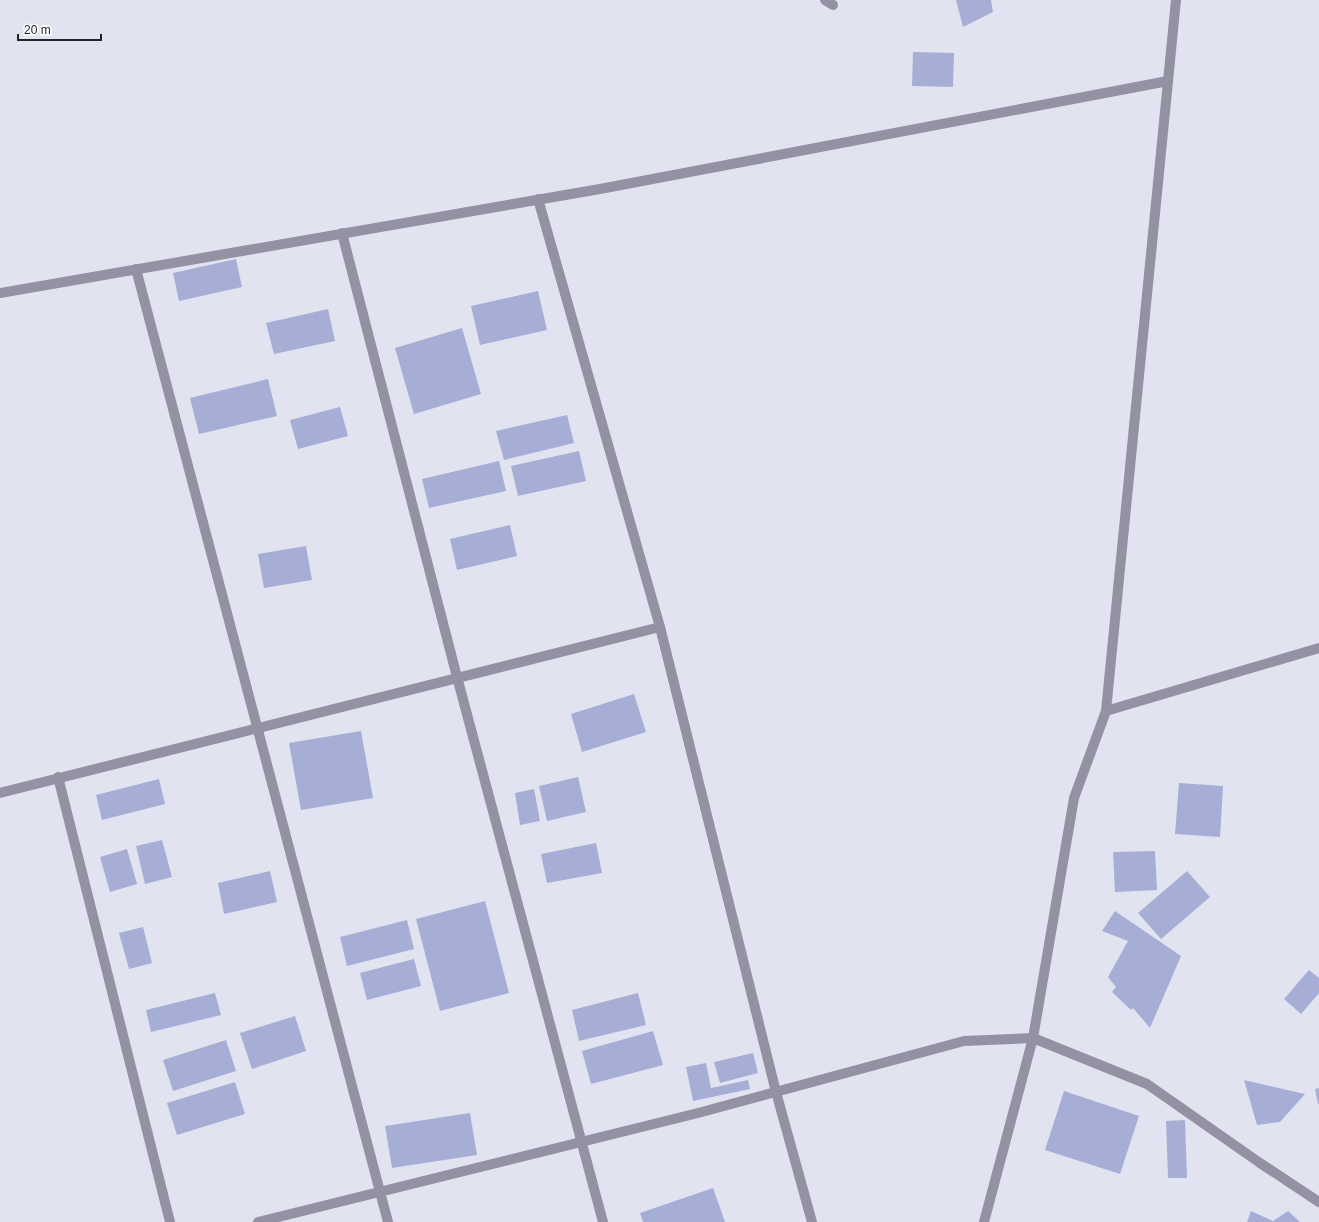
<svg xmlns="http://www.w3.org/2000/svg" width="1319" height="1222" viewBox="0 0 1319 1222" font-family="Helvetica,sans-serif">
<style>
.building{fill:#a6aed5}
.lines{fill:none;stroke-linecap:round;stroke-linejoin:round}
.minor{stroke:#9491a2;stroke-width:10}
</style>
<rect width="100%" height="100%" fill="#e1e4f0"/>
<g class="building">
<polygon points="956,0 991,0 993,12 963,27"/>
<polygon points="913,52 954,53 953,87 912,86"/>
<polygon points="236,259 242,287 179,301 173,273"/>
<polygon points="538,291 547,330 480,345 471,306"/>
<polygon points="328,309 335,341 274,354 266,323"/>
<polygon points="462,328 481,394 414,414 395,348"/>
<polygon points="268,379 277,416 199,434 190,398"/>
<polygon points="340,407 348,436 298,449 290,420"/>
<polygon points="567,415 574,443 504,460 496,431"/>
<polygon points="579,451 586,481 518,496 511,466"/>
<polygon points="499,461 506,491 429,508 422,479"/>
<polygon points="510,525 517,556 457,570 450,539"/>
<polygon points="306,546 312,580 264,588 258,554"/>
<polygon points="634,694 646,732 582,752 571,714"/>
<polygon points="361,731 373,798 301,810 289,743"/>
<polygon points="578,777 586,812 547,821 539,786"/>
<polygon points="159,779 165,804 102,820 96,795"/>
<polygon points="1179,783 1223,786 1220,837 1175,834"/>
<polygon points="534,789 540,821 520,825 515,793"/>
<polygon points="162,840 172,877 145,884 136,846"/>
<polygon points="596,843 602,873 547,883 541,854"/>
<polygon points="127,849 137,884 110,892 100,857"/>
<polygon points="1155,851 1157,890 1115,892 1113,852"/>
<polygon points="270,871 277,902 224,914 218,883"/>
<polygon points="1187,871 1210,897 1161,939 1138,913"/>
<polygon points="485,901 509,993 440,1011 416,919"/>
<polygon points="1115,911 1181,956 1150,1028 1133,1008 1131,1010 1112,992 1116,987 1108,977 1128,941 1102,931"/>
<polygon points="407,920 414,949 347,966 340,937"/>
<polygon points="143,927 152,963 129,969 119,933"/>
<polygon points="414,959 421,986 367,1000 360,973"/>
<polygon points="1309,970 1319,978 1319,993 1301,1014 1284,999"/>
<polygon points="215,993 221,1015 151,1032 146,1010"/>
<polygon points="638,993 646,1025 579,1041 572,1010"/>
<polygon points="295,1016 306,1051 252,1069 240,1033"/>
<polygon points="653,1031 663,1065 591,1084 582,1051"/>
<polygon points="226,1040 236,1071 173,1091 163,1060"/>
<polygon points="753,1053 758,1073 720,1083 714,1062"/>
<polygon points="706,1063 711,1088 748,1080 750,1089 693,1101 686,1067"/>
<polygon points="1244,1080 1305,1094 1280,1122 1257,1125"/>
<polygon points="235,1082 245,1114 177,1135 167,1103"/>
<polygon points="1319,1088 1319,1104 1318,1104 1315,1089"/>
<polygon points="1064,1091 1139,1116 1120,1174 1045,1150"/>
<polygon points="470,1113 477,1155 392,1168 385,1126"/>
<polygon points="1185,1120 1187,1178 1168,1178 1166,1121"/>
<polygon points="713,1188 725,1222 643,1222 640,1213"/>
<polygon points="1251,1211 1273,1221 1288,1211 1300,1222 1247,1222"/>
</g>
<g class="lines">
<g class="minor">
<polyline points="825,0 833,5"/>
<polyline points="538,199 660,627"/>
<polyline points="342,233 457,677 603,1222"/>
<polyline points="136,269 388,1222"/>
<polyline points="0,293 600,189 1168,81"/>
<polyline points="1106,711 1319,648"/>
<polyline points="58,777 170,1222"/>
<polyline points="0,793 660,627 776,1092 812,1222"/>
<polyline points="258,1222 698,1113 964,1041 1033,1038 1147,1084 1260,1163 1319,1202"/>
<polyline points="984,1222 1033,1038 1074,798 1106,711 1176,0"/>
</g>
</g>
<path d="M18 34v6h83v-6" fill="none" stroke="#242529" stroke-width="2"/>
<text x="24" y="34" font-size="12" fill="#242529" stroke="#ffffff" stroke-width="3" paint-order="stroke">20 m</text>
</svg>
